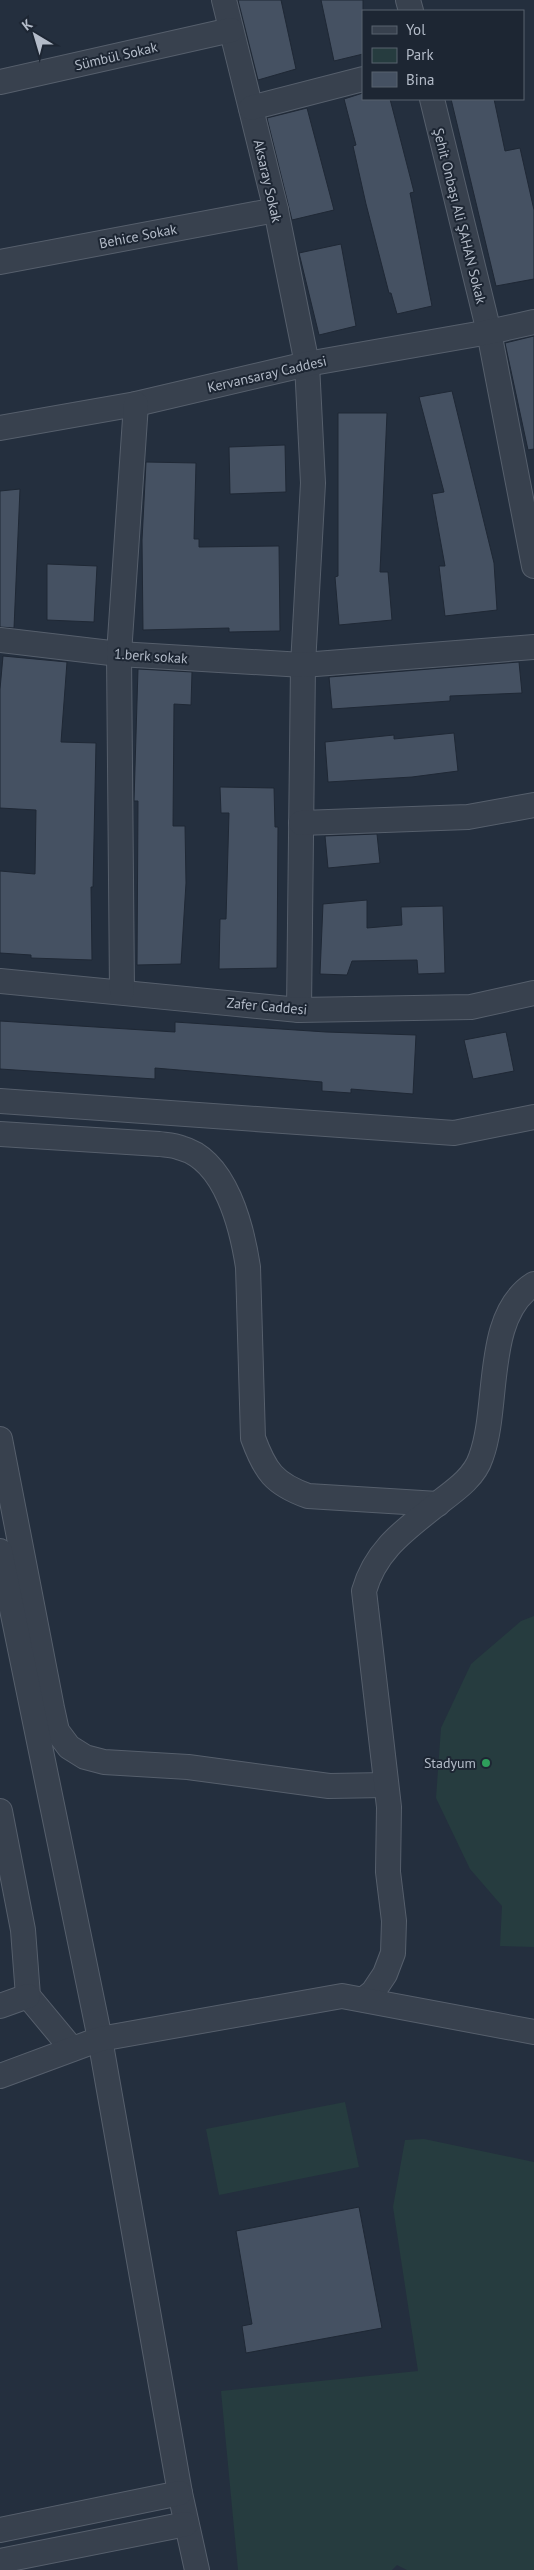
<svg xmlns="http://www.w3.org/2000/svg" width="534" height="2570" viewBox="0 0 534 2570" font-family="'PT Sans',sans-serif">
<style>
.green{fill:#263c3f}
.building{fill:#455162;stroke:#1f2835}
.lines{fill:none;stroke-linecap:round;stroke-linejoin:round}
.minor-casing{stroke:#565f6c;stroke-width:26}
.minor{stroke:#38414e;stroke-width:24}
.leisure-dot{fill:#2e9e5b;stroke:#1d2633;stroke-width:2}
.labels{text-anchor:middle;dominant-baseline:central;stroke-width:4;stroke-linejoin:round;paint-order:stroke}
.street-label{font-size:14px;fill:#b4bcc9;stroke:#1d2633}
.poi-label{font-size:14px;fill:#b4bcc9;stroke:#1d2633;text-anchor:end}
</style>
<rect width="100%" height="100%" fill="#242f3e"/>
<g class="green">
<polygon points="534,1616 534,1947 500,1946 502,1906 470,1869 436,1798 441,1728 471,1664 521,1621"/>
<polygon points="345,2102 359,2167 219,2195 206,2129"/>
<polygon points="424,2139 534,2162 534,2570 407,2570 397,2565 392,2570 238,2570 221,2391 418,2371 393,2207 405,2140"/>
</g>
<g class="building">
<polygon points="238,0 281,0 296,69 258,80"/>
<polygon points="321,0 363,0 363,54 334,61"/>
<polygon points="363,93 363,99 390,99 414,192 410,193 432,306 397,314 391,293 389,293 366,204 353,146 356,145 344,99"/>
<polygon points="451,99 494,99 505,151 520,148 534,210 534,279 496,286"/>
<polygon points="307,108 334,210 292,220 267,118"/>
<polygon points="341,244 356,326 319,335 299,253"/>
<polygon points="534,336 534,449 528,450 505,343"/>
<polygon points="452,391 494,563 497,610 445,616 439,566 445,566 432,494 444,492 419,397"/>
<polygon points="338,413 387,413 380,572 388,572 392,620 339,625 335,577 338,576"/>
<polygon points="285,445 286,492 230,494 229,447"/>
<polygon points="146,462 196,463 194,539 199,539 199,547 279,546 280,631 229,632 229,628 143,630 142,540"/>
<polygon points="20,489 14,628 0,627 0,491"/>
<polygon points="47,564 97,566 94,622 47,620"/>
<polygon points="3,656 67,662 61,742 96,743 93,887 91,887 92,960 31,958 31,955 0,953 0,871 35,874 36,810 0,808 0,689"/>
<polygon points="519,662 522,693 450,696 450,701 332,709 329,677"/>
<polygon points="138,669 192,672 191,705 174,704 173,826 185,826 186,883 181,964 137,965 138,801 134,801"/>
<polygon points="454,733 458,771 412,777 328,782 325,742 394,735 394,739"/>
<polygon points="220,787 274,788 275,827 278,827 277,968 219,969 220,919 226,919 229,813 221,813"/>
<polygon points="377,834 380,863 328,868 325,836"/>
<polygon points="367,900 367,928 402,925 401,907 443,906 445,973 418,974 417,960 352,961 347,975 320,974 323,904"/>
<polygon points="0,1021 175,1032 175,1022 326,1032 416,1035 413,1094 351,1089 351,1093 322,1091 322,1082 155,1068 155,1079 0,1069"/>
<polygon points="506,1032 514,1071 473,1079 464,1040"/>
<polygon points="359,2207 382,2328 246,2353 242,2326 252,2324 236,2231"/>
</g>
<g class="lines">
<defs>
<g id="minor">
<polyline points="224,0 276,210 307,364 313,483 303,665 299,1010"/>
<polyline points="408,0 411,11"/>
<polyline points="0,82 231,30"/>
<polyline points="432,99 489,332 534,566"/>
<polyline points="251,108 363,79"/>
<polyline points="0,262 276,210"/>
<polyline points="0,428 136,404 307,364 489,332 534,322"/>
<polyline points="0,640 119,654 303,665 534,647"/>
<polyline points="301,823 468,817 534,805"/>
<polyline points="0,981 299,1010 471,1007 534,993"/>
<polyline points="122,991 119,654 136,404"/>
<polyline points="0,1101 454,1133 534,1117"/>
<path d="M 0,1134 L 159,1144 C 166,1145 174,1145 181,1148 C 226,1160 242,1228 248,1267 L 253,1438 C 265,1471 274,1484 308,1496 L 438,1504"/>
<polyline points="0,1439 52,1708 57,1731 69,1747 85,1757 104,1762 188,1767 329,1786 385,1785"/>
<polyline points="0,1551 100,2039 180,2493 197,2570"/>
<polyline points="0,1811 23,1930 28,1996 72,2049"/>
<path d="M 364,1999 L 373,1992 L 385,1974 L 393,1953 L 394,1921 L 388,1872 L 389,1807 L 364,1591 C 376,1548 408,1528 441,1501 C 457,1489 475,1476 481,1457 C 500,1406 483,1316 534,1284"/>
<polyline points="0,2006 28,1996"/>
<polyline points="0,2076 100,2039 342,1996 534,2032"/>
<polyline points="0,2530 180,2493"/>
<polyline points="0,2561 186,2524"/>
</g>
</defs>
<use href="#minor" class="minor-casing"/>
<use href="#minor" class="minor"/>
</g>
<circle class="leisure-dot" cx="486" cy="1763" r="5"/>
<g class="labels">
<g class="street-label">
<text transform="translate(116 56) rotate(-13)">Sümbül Sokak</text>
<text transform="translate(268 181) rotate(77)">Aksaray Sokak</text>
<text transform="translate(460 216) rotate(76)">Şehit Onbaşı Ali ŞAHAN Sokak</text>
<text transform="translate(138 236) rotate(-11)">Behice Sokak</text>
<text transform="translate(267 374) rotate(-13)">Kervansaray Caddesi</text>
<text transform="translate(151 656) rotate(4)">1.berk sokak</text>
<text transform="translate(267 1006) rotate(5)">Zafer Caddesi</text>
</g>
<g class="poi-label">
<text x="476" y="1763">Stadyum</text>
</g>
</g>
<rect x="362" y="10" width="162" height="90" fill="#1d2633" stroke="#59626f"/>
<rect x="372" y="26" width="25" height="8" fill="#38414e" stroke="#59626f"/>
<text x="406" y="35" font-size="15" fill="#b4bcc9">Yol</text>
<rect x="372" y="48" width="25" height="15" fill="#263c3f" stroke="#59626f"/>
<text x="406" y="60" font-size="15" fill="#b4bcc9">Park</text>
<rect x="372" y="72" width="25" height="15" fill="#455162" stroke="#59626f"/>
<text x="406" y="85" font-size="15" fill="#b4bcc9">Bina</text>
<g transform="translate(35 35) rotate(322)" stroke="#1d2633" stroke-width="4" paint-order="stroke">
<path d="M0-4L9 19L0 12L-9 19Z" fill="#b4bcc9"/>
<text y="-8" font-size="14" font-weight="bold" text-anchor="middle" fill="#b4bcc9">K</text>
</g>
</svg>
